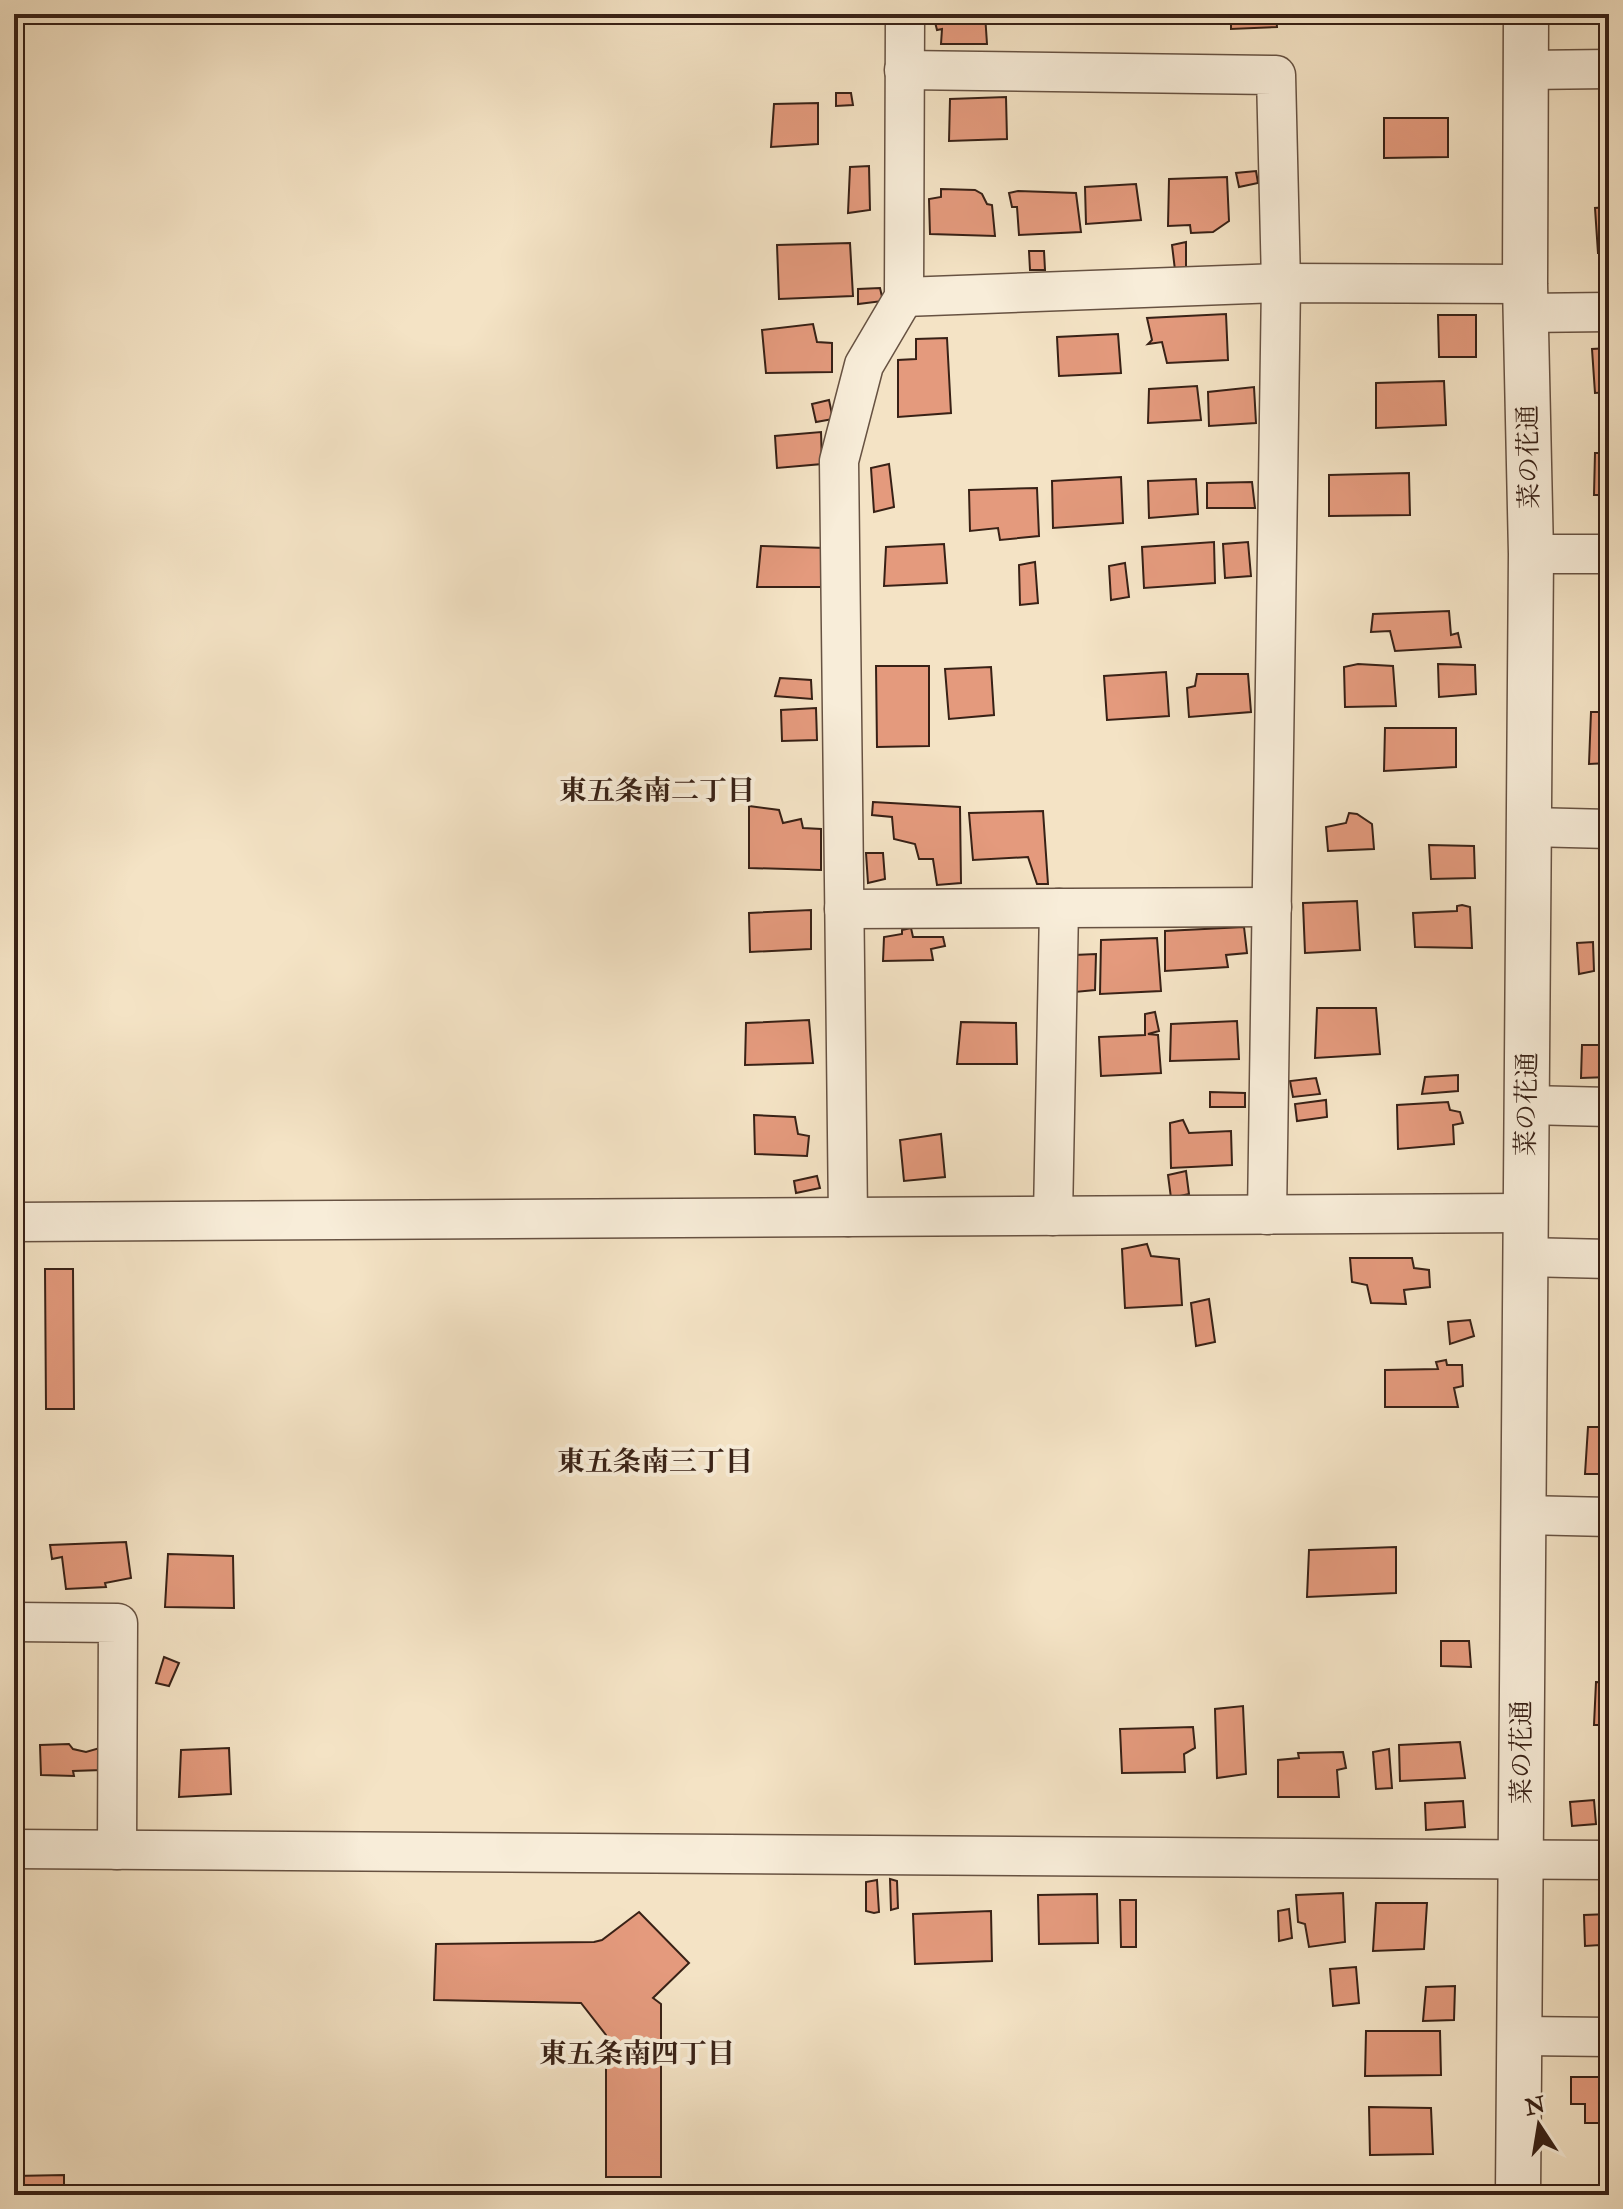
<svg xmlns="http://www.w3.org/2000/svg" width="1623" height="2209" viewBox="0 0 1623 2209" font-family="'IM FELL Double Pica','Noto Serif JP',serif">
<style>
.building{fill:#e49a7d;stroke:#382116;stroke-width:2}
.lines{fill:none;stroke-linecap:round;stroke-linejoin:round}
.minor-casing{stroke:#675242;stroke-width:41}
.tertiary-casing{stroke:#675242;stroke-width:47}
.minor{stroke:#f8edd9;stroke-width:38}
.tertiary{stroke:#f8edd9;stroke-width:44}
.labels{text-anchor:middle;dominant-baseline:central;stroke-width:8;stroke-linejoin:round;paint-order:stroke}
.street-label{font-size:26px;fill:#382116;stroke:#f8edd9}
.neighbourhood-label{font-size:28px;font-weight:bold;fill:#382116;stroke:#f8edd9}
</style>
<rect width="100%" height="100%" fill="#f4e3c5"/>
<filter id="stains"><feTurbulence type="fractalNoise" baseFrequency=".0025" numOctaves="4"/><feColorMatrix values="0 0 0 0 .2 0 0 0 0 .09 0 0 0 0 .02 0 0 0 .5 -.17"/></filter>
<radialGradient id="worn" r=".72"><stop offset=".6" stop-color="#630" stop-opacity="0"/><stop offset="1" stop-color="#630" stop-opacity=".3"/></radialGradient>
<g class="building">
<polygon points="985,14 987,44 941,44 942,29 937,30 934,18 946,14"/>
<polygon points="998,14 1056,14 1056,19 998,22"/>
<polygon points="1231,14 1276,14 1277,27 1231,29"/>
<polygon points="836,93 851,93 853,105 836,106"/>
<polygon points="1006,97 1007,139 949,141 950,99"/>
<polygon points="818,103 818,144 771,147 774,104"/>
<polygon points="1384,118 1448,118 1448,157 1384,158"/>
<polygon points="869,166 870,210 848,213 850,167"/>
<polygon points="1256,171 1258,183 1239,187 1236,173"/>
<polygon points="1227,177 1229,221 1213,232 1191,233 1190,225 1168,226 1169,179"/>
<polygon points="1136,184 1141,220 1086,224 1085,187"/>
<polygon points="941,189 975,190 982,194 987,204 992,205 995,236 930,234 929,199 941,197"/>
<polygon points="1018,191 1076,193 1081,232 1019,235 1017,207 1012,207 1009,193"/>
<polygon points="1609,207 1609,253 1598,253 1595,208"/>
<polygon points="1186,242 1186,267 1175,270 1172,245"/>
<polygon points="850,243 853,296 779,299 777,245"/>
<polygon points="1029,251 1044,251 1045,270 1030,270"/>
<polygon points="880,288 883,301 858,304 858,289"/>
<polygon points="1226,314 1228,360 1167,363 1162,342 1148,344 1152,340 1147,318"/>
<polygon points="1438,315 1476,315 1476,357 1439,357"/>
<polygon points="813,324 817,342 832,343 832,372 766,373 762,330"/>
<polygon points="1118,334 1121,373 1059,376 1057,337"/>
<polygon points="947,338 951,413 898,417 898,360 916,359 916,339"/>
<polygon points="1609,348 1609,392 1595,393 1592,349"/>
<polygon points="1444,381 1446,425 1376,428 1376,383"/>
<polygon points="1197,386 1201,420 1148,423 1149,389"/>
<polygon points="1254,387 1256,423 1209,426 1208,392"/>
<polygon points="829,400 833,419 816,422 812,404"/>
<polygon points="821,432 822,464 777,468 775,436"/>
<polygon points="1595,453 1609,453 1609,495 1594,495"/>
<polygon points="889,464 894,507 874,512 871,468"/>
<polygon points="1409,473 1410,515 1329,516 1329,475"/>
<polygon points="1121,477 1123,523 1053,528 1052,481"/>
<polygon points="1196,479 1198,514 1149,518 1148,481"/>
<polygon points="1252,482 1255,508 1207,508 1207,483"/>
<polygon points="1037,488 1039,536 1000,540 998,528 970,531 969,490"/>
<polygon points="1214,542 1215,583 1144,588 1142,547"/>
<polygon points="1248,542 1251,576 1225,578 1223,544"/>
<polygon points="944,544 947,583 884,586 886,547"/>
<polygon points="761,546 826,548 826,587 757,587"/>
<polygon points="1035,562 1038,603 1020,605 1019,565"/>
<polygon points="1125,563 1129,597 1111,600 1109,566"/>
<polygon points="1449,611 1451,635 1458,633 1461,647 1395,651 1390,631 1371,632 1373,614"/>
<polygon points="1358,664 1393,666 1396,706 1345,707 1344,667"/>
<polygon points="1438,664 1475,665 1476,694 1439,697"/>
<polygon points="876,666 929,666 929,746 877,747"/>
<polygon points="991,667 994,715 949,719 945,669"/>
<polygon points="1166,672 1169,716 1107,720 1104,676"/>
<polygon points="1197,674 1248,674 1251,712 1189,717 1187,688 1195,686"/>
<polygon points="780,678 811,680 812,699 775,696"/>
<polygon points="816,708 817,740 782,741 781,710"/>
<polygon points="1591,712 1609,712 1609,763 1589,764"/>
<polygon points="1385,728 1456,728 1456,767 1384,771"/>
<polygon points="873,802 960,807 961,883 937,885 933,859 919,859 915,844 894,839 892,817 872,815"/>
<polygon points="749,806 779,810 783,823 801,819 803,828 821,829 821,870 749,868"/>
<polygon points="1043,811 1048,884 1037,884 1028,857 973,860 969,813"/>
<polygon points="1349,813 1357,814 1372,824 1374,849 1328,851 1326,827 1346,823"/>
<polygon points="1429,845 1474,846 1475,878 1431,879"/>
<polygon points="866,853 883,853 885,879 868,883"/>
<polygon points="1357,901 1360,950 1305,953 1303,903"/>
<polygon points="1462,905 1470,907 1472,948 1415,947 1413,913 1457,911 1457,906"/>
<polygon points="811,910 811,949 750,952 749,913"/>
<polygon points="1244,927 1247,953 1226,955 1228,967 1165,971 1165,931"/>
<polygon points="911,928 913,937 943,937 945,946 931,949 933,960 883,961 884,937 902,934 902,930"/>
<polygon points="1157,938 1161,991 1100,994 1101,940"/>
<polygon points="1593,942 1594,971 1579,974 1577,943"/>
<polygon points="1096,954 1095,990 1075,992 1074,955"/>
<polygon points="1317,1008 1376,1008 1380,1054 1315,1058"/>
<polygon points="1155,1012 1159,1031 1148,1034 1158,1035 1161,1073 1101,1076 1099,1037 1145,1035 1145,1014"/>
<polygon points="809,1020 813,1063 745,1065 746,1023"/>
<polygon points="1237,1021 1239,1059 1170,1061 1171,1024"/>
<polygon points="961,1022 1016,1023 1017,1064 957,1064"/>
<polygon points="1582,1045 1609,1045 1609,1077 1581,1078"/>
<polygon points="1458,1075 1458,1091 1422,1094 1425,1077"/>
<polygon points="1316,1078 1320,1094 1293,1097 1290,1081"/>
<polygon points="1210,1092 1245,1093 1245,1107 1210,1107"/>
<polygon points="1326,1100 1327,1117 1297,1121 1295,1104"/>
<polygon points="1448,1102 1450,1110 1460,1112 1463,1123 1453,1125 1454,1144 1398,1149 1397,1105"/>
<polygon points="754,1115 795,1117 798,1134 809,1136 807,1156 755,1154"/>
<polygon points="1183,1120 1189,1133 1231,1131 1232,1165 1171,1168 1170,1123"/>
<polygon points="941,1134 945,1177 904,1181 900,1140"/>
<polygon points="1186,1171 1189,1194 1171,1198 1168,1175"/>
<polygon points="817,1176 820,1188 796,1193 794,1181"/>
<polygon points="1147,1244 1151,1256 1179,1259 1182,1305 1125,1308 1122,1249"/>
<polygon points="1350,1258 1412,1258 1414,1268 1429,1270 1430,1287 1404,1290 1406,1304 1371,1303 1367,1285 1352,1282"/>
<polygon points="45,1269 73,1269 74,1409 46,1409"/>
<polygon points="1209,1299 1215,1342 1196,1346 1191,1303"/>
<polygon points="1470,1320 1474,1336 1450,1344 1448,1322"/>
<polygon points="1446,1360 1447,1365 1462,1365 1463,1386 1454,1388 1458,1407 1385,1407 1385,1370 1438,1369 1436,1362"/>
<polygon points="1588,1427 1609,1427 1609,1474 1585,1474"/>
<polygon points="126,1542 131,1578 105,1583 106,1587 66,1589 62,1557 52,1559 50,1545"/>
<polygon points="1396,1547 1396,1593 1307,1597 1309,1550"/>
<polygon points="168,1554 233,1556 234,1608 165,1607"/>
<polygon points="1441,1641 1469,1641 1471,1667 1441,1666"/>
<polygon points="164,1657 179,1663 169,1686 156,1683"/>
<polygon points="1596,1682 1609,1683 1609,1725 1594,1725"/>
<polygon points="1243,1706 1246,1774 1217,1778 1215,1709"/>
<polygon points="1193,1727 1195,1748 1184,1754 1185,1772 1122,1773 1120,1729"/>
<polygon points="1460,1742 1465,1778 1400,1781 1399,1745"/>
<polygon points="69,1744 73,1749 86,1752 103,1747 102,1770 73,1771 74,1776 41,1775 40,1745"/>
<polygon points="229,1748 231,1794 179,1797 181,1750"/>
<polygon points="1389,1749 1392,1788 1376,1789 1373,1752"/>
<polygon points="1343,1752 1346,1768 1337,1770 1339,1797 1278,1797 1278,1760 1299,1758 1298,1753"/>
<polygon points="1594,1800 1596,1824 1572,1826 1570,1802"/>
<polygon points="1463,1801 1465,1827 1426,1830 1425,1803"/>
<polygon points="890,1879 897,1881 898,1908 891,1910"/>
<polygon points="877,1880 879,1912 874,1913 866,1911 866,1882"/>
<polygon points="1343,1893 1345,1942 1309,1947 1305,1924 1298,1922 1296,1895"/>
<polygon points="1097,1894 1098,1943 1039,1944 1038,1895"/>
<polygon points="1120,1900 1136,1900 1136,1947 1121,1947"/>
<polygon points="1376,1903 1427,1903 1424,1949 1373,1951"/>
<polygon points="1289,1909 1292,1938 1279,1941 1278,1911"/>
<polygon points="991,1911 992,1961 915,1964 913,1914"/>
<polygon points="639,1912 689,1963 653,1998 661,2004 661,2177 606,2177 606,2035 581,2003 434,2000 436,1944 594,1942 602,1940"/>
<polygon points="1609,1914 1609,1955 1600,1955 1600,1945 1585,1946 1584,1915"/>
<polygon points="1356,1967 1359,2003 1333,2006 1330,1969"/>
<polygon points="1455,1986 1454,2020 1423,2021 1426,1987"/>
<polygon points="1366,2031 1440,2031 1441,2075 1365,2076"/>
<polygon points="1571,2077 1609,2077 1609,2123 1585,2123 1585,2104 1571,2104"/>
<polygon points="1369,2107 1431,2108 1433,2154 1370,2155"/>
<polygon points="64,2175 64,2195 14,2195 14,2176"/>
</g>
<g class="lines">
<defs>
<g id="minor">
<polyline points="904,70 1276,75 1281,283 1267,1215"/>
<polyline points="1527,70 1609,69"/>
<polyline points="904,297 1281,283 1525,284"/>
<polyline points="1525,313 1609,312"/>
<polyline points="1531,554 1609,554"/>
<polyline points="1530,827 1609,829"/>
<polyline points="844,909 1272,907"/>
<polyline points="1528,1105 1609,1107"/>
<polyline points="1053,1216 1059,908"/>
<polyline points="848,1217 839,461 864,365 904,297 905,14"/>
<polyline points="14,1222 1523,1213"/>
<polyline points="1523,1257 1609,1259"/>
<polyline points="1521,1515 1609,1517"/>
<polyline points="14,1622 118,1623 117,1850"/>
<polyline points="14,1849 1609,1860"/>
<polyline points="1520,2036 1609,2037"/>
</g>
<polyline id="tertiary" points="1518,2195 1531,554 1525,284 1526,14"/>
</defs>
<use href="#minor" class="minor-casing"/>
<use href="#tertiary" class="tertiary-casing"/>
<use href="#minor" class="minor"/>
<use href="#tertiary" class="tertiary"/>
</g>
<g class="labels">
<g class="street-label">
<text transform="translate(1529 457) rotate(-91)">菜の花通</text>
<text transform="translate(1527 1104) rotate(-89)">菜の花通</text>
<text transform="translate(1522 1752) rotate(-90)">菜の花通</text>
</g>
<g class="neighbourhood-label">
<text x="657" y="791">東五条南二丁目</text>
<text x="655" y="1462">東五条南三丁目</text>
<text x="637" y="2054">東五条南四丁目</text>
</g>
</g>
<rect width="1623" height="2209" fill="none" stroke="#f4e3c5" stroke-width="48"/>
<rect x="16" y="16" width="1591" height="2177" fill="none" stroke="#382116" stroke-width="4"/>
<rect x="24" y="24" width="1575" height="2161" fill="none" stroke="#382116" stroke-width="2"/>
<g transform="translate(1539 2125) rotate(348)" stroke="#f8edd9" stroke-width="6" paint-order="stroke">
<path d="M0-6L14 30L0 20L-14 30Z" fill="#382116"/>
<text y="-12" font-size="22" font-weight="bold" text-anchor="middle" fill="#382116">N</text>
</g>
<rect width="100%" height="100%" filter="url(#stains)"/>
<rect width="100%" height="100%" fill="url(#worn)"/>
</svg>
